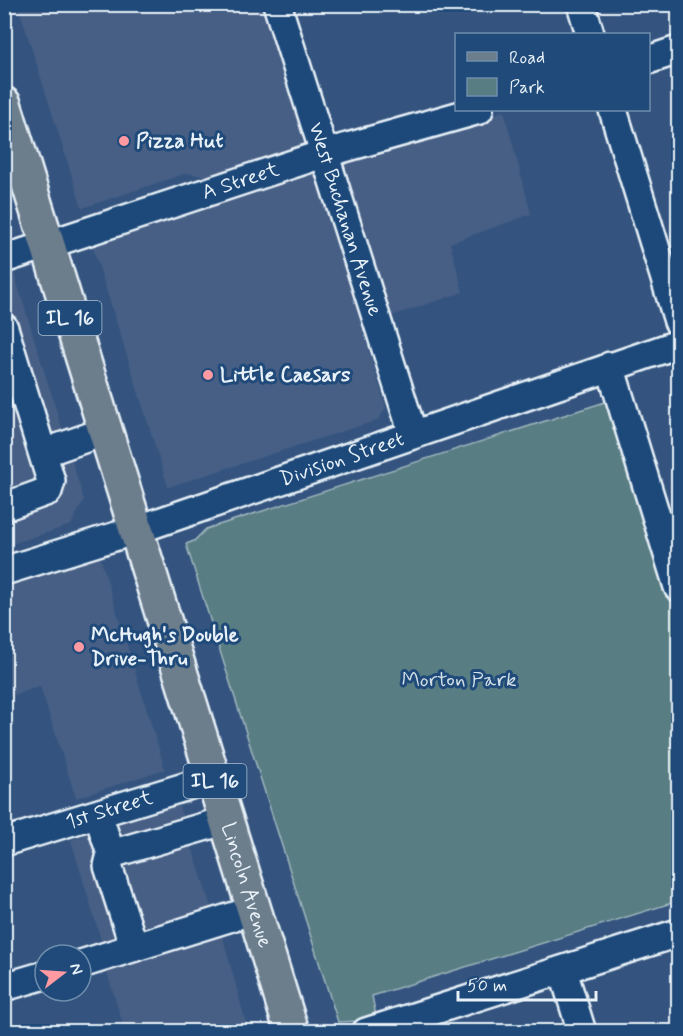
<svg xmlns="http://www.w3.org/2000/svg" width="683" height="1036" viewBox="0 0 683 1036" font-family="Mynerve,sans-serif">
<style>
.built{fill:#465f85}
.green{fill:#587d83;stroke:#a0b7be;stroke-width:1.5}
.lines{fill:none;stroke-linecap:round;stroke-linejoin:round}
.minor-casing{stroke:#e8f1f8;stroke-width:32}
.major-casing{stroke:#e8f1f8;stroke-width:38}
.minor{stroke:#1f4a7a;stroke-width:27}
.major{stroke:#6c7d8c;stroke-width:33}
.poi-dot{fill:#ff9aa2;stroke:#1f4a7a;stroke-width:2}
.labels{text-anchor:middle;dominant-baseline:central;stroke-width:6;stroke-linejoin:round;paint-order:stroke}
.shield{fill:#1f4a7a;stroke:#acbfd2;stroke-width:1.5}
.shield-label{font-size:20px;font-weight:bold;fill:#e8f1f8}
.poi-label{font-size:21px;font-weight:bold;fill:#e8f1f8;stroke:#1f4a7a;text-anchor:start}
.street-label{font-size:21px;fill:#e8f1f8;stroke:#1f4a7a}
.park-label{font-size:21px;fill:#d2e0e6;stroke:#1f4a7a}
</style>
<rect width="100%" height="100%" fill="#34547f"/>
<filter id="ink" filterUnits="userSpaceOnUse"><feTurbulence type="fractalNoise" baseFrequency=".0167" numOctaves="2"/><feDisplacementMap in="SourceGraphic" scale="12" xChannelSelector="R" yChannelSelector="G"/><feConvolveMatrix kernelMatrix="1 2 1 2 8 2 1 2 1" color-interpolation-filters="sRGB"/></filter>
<g filter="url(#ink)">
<g class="built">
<polygon points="18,5 265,5 311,144 209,177 187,173 82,208"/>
<polygon points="504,111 531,214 450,243 463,292 388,317 342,163"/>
<polygon points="316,172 386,408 378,420 168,487 91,241"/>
<polygon points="14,273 84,500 71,525 5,546 4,276"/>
<polygon points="87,556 100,557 165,769 76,798 40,686 5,698 4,583"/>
<polygon points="178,803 212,910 103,946 71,840"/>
<polygon points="221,930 248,1031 125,1031 105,966"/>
</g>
<polygon class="green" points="605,402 613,405 678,621 678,901 372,996 376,1016 358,1021 338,1022 186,544 194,541 206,529"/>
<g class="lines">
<defs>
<g id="minor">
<path id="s1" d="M 277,4 L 413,434"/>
<polyline points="581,4 590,34"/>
<polyline points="648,60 678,50"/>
<polyline points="613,110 678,321"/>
<path id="s2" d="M 4,259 L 323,154 L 479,110"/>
<polyline points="4,328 51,481 48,491 4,507"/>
<polyline points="610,366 678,587"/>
<polyline points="43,453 106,431"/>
<path id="s3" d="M 4,571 L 136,530 L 678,344"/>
<polyline points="98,814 111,854 108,866 134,947"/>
<path id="s4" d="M 4,842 L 214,778"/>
<polyline points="111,854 227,820"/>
<polyline points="81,964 254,910"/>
<polyline points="563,971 582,1032"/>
<polyline points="4,987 45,975"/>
<polyline points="366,1032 678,933"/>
</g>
<g id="major">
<path id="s5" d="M 4,104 L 292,1032"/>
</g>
</defs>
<use href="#minor" class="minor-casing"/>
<use href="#major" class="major-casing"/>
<use href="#minor" class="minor"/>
<use href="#major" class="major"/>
</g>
</g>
<g class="poi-dot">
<circle cx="124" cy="141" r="6"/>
<circle cx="208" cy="375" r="6"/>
<circle cx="79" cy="647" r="6"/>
</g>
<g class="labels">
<g class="shield">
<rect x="38.5" y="301" width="63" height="34" rx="4.5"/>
<rect x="183.5" y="764" width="63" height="34" rx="4.5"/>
</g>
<g class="shield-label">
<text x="70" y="318">IL 16</text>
<text x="215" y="781">IL 16</text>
</g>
<g class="poi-label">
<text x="136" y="141">Pizza Hut</text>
<text x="220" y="375">Little Caesars</text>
<text x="91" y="635">McHugh's Double<tspan x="91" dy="24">Drive-Thru</tspan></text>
</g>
<g class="street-label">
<text stroke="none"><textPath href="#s2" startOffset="249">A Street</textPath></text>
<text stroke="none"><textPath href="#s1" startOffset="226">West Buchanan Avenue</textPath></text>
<text stroke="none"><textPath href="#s3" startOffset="356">Division Street</textPath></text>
<text stroke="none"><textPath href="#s4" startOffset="110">1st Street</textPath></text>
<text stroke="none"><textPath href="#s5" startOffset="818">Lincoln Avenue</textPath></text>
</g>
<g class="park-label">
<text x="459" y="680">Morton Park</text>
</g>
</g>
<rect width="683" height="1036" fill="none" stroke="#1f4a7a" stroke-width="24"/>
<rect x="12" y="12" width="659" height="1012" fill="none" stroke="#e8f1f8" stroke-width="2" filter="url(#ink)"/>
<rect x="455" y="33" width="195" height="78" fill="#1f4a7a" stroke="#6f8dac" stroke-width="1.5"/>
<rect x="467" y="52" width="30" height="9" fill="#6c7d8c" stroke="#6f8dac" stroke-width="1.5"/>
<text x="509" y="63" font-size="18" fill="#e8f1f8">Road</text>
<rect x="467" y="78" width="30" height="18" fill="#587d83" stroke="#6f8dac" stroke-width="1.5"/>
<text x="509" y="93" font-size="18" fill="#e8f1f8">Park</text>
<g transform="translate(63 973) rotate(73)"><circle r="28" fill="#1f4a7a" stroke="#6f8dac" stroke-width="1.5"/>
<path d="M0-4.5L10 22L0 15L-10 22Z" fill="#ff9aa2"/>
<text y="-9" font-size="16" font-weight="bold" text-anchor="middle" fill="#e8f1f8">N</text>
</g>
<path d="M458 991v9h138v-9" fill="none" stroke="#e8f1f8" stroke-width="3"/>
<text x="467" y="991" font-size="18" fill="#e8f1f8" stroke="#1f4a7a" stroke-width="4.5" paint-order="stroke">50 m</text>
</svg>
